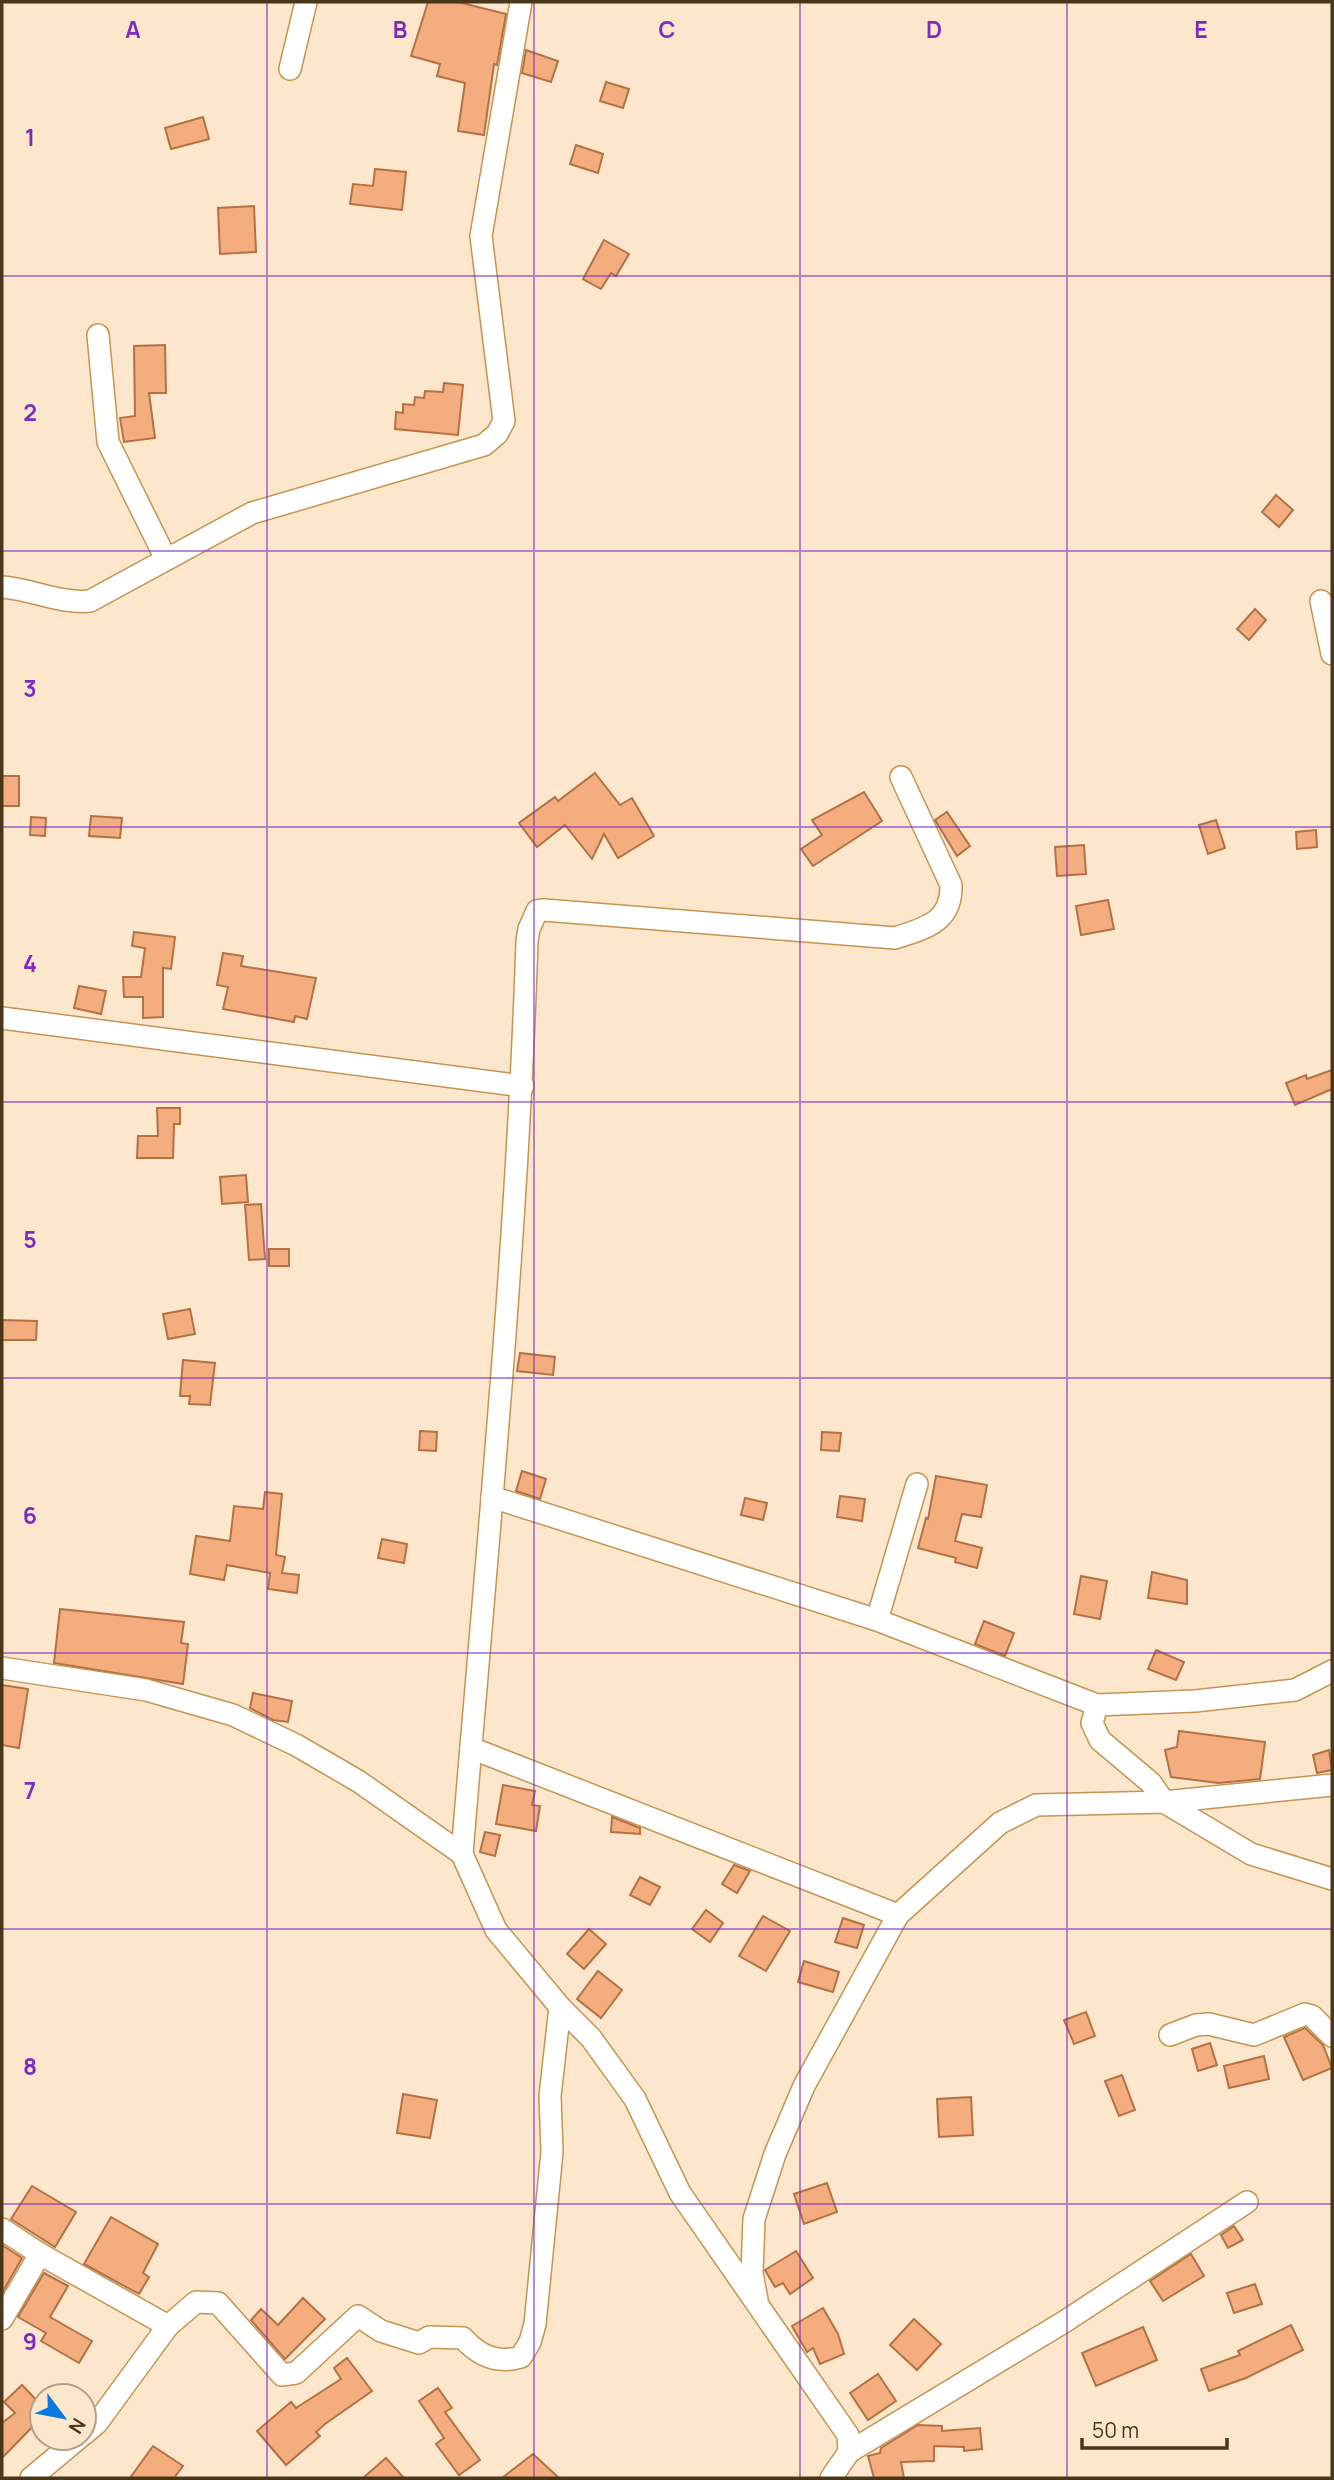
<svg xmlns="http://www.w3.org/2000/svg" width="1334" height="2480" viewBox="0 0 1334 2480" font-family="Manrope,sans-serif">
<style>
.building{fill:#f4ad7f;stroke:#b37144;stroke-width:2}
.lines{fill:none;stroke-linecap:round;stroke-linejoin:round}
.street-casing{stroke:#c49450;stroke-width:24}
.street{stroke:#fff;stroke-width:21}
.grid{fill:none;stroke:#7b2cbf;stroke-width:2;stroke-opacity:0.55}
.grid-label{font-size:23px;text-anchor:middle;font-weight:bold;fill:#7b2cbf;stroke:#fce7cd;stroke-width:7;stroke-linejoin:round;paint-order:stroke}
</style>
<rect width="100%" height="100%" fill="#fce7cd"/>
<g class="building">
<polygon points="428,2 458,2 506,14 497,65 494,64 484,135 458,131 465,83 437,76 440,64 411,56"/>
<polygon points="526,50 558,61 551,82 522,73"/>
<polygon points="606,82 629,89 623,108 600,101"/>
<polygon points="203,117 209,139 171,149 165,128"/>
<polygon points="576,145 603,154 598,173 570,164"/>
<polygon points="375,169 406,172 402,210 350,204 353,184 373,186"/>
<polygon points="254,206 256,252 220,254 218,208"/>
<polygon points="604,240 629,254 616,276 611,273 601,289 583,279"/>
<polygon points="165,345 166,393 149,393 155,438 124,442 120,418 135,416 134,346"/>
<polygon points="444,383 463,385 458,435 395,429 396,412 403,413 403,404 414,405 415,397 424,398 425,391 443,392"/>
<polygon points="1276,495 1293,510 1279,527 1262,512"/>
<polygon points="1255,609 1266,620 1249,640 1237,629"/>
<polygon points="595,773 620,805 632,798 654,836 618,858 604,834 592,859 565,825 537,847 519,823 555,797 558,801"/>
<rect x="2" y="776" width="17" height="30"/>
<polygon points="864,792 882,821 813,866 801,849 822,835 812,820"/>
<polygon points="947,812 970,846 957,856 935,820"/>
<polygon points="91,816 122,818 120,838 89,836"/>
<polygon points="31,817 46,818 45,836 30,835"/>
<polygon points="1216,820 1225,848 1208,854 1199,825"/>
<polygon points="1316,830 1317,847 1297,849 1296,832"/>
<polygon points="1084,845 1086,874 1057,876 1055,847"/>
<polygon points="1108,900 1114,929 1081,935 1076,906"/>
<polygon points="134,932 175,937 171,969 163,968 163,1017 143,1018 143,997 124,997 123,977 141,977 145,948 132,946"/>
<polygon points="223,953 243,956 241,966 316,978 307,1019 295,1016 294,1022 223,1009 228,987 217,985"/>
<polygon points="79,986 106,991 101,1014 74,1008"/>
<polygon points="1332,1070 1332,1089 1295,1105 1286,1083 1306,1075 1307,1079"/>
<polygon points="157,1108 180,1108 180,1124 174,1124 173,1158 137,1158 138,1136 158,1136"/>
<polygon points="246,1175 248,1202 222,1204 220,1177"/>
<polygon points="261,1204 265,1259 249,1260 245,1205"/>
<rect x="269" y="1249" width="20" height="17"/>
<polygon points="190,1309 195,1334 168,1339 163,1314"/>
<polygon points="2,1320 37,1321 36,1340 2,1340"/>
<polygon points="520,1353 555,1357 553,1375 517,1371"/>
<polygon points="183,1360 215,1363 210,1405 189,1404 190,1396 180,1396"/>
<polygon points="420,1431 437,1432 436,1451 419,1450"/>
<polygon points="822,1432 841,1433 839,1451 821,1450"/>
<polygon points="522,1471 546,1479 540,1499 516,1491"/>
<polygon points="936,1476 987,1485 981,1517 962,1514 955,1541 982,1548 977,1568 955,1562 956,1558 918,1548 926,1518 928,1519"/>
<polygon points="265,1492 282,1494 276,1555 285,1557 282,1573 299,1575 297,1593 268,1589 270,1573 227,1565 224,1580 190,1574 196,1536 230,1541 234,1506 263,1509"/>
<polygon points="840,1496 865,1499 862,1521 837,1517"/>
<polygon points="745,1498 767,1503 763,1520 741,1515"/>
<polygon points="382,1539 407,1544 404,1563 378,1558"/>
<polygon points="1152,1572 1187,1580 1187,1604 1148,1598"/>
<polygon points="1081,1576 1107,1581 1100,1619 1074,1614"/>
<polygon points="60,1609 184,1622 181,1643 188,1644 183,1684 54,1663"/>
<polygon points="984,1621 1014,1633 1005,1656 975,1644"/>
<polygon points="1156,1650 1184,1662 1176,1680 1148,1669"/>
<polygon points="2,1685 28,1689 19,1748 2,1745"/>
<polygon points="253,1693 292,1701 288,1722 273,1720 250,1708"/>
<polygon points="1179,1731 1265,1742 1260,1779 1218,1783 1171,1777 1165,1750 1177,1747"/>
<polygon points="1329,1750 1332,1770 1317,1773 1313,1755"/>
<polygon points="503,1785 535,1791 532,1805 540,1806 536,1831 496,1824"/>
<polygon points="612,1817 640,1828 640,1834 611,1832"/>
<polygon points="485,1832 500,1835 495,1856 480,1852"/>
<polygon points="734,1865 750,1871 737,1893 722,1884"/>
<polygon points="640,1877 660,1887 650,1905 630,1895"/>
<polygon points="706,1910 723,1923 710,1942 692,1929"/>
<polygon points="763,1916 790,1931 766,1971 739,1956"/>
<polygon points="843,1918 864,1925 857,1948 835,1942"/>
<polygon points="589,1929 606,1944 584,1969 567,1954"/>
<polygon points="804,1961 839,1972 833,1992 798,1982"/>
<polygon points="598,1971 622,1990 601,2018 577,1999"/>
<polygon points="1086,2012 1095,2036 1074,2044 1064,2020"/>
<polygon points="1305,2028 1323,2045 1332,2068 1303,2080 1284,2037"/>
<polygon points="1210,2043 1217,2065 1198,2071 1192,2049"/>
<polygon points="1264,2056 1269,2079 1229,2088 1224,2066"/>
<polygon points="1122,2075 1135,2110 1119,2116 1105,2081"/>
<polygon points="403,2094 437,2100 430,2138 397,2133"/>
<polygon points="971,2097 973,2135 939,2137 937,2099"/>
<polygon points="827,2183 837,2212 804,2224 794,2194"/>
<polygon points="32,2186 76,2212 55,2247 11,2219"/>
<polygon points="111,2217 158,2244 143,2273 149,2277 139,2294 84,2264"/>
<polygon points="1234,2226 1243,2240 1228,2248 1221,2235"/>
<polygon points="2,2245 22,2258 2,2293"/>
<polygon points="796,2251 813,2278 790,2294 783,2283 775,2287 765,2270"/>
<polygon points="1191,2254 1204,2276 1163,2301 1150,2281"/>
<polygon points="44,2273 68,2286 50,2317 92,2341 79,2363 41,2341 46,2333 18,2317"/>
<polygon points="1255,2284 1262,2304 1234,2313 1227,2293"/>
<polygon points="303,2298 325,2319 285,2359 251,2320 261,2309 278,2325"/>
<polygon points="823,2308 838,2334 844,2354 820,2364 813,2348 807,2352 792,2326"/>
<polygon points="914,2319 941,2344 917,2370 890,2345"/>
<polygon points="1291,2325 1303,2350 1246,2378 1209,2391 1201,2369 1240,2355 1238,2351"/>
<polygon points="1143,2327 1157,2360 1096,2386 1082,2353"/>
<polygon points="347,2358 372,2391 325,2424 316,2432 320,2436 286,2465 257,2431 291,2402 296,2408 341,2379 334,2368"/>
<polygon points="878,2374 896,2401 868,2420 850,2393"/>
<polygon points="22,2385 42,2406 42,2417 2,2458 2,2423 15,2413 4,2402"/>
<polygon points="438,2388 452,2408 445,2412 480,2460 459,2475 436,2444 444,2438 419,2401"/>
<polygon points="918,2425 942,2426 942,2431 980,2428 982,2449 964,2451 964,2447 934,2446 934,2461 901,2462 904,2478 874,2478 868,2456 880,2453 881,2448"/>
<polygon points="153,2446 183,2466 174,2478 130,2478"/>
<polygon points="533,2454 559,2478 502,2478"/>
<polygon points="386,2458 404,2478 363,2478"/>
</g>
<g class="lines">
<defs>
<g id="street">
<polyline points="290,69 306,2"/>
<polyline points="98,335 108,442 166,559"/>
<path d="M 2,587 C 31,589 61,604 90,601 L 252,513 L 484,445 L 497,434 L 504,421 L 481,236 L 521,2"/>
<polyline points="1321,601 1332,654"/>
<polyline points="2,1018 523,1086"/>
<polyline points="492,1497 877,1620 1097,1705"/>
<polyline points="877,1620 917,1484"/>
<polyline points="2,1668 146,1690 233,1715 296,1745 358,1781 462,1854 496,1930 560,2007 591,2038 635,2099 680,2193 848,2435 849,2452"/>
<polyline points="1332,1671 1295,1690 1195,1701 1097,1705 1092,1723 1100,1740 1151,1783 1164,1802 1332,1785"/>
<polyline points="471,1748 898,1915"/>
<path d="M 462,1854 C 487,1550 517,1246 527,941 L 529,929 L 537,911 L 544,910 L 895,938 C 926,928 952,922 951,885 L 901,777"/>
<polyline points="1170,2035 1196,2025 1209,2024 1254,2035 1305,2014 1312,2016 1332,2036"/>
<polyline points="2,2229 40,2254 168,2326"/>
<polyline points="757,2300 752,2273 754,2219 775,2154 804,2086 898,1915 1000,1823 1036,1805 1164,1802 1251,1854 1332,1879"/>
<polyline points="2,2319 40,2254"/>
<path d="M 84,2434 L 97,2423 L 168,2326 L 196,2302 L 218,2303 L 282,2375 L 296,2373 L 358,2316 L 381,2331 L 419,2343 L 429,2337 L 463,2338 C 479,2356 497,2364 521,2357 L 530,2342 L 535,2324 L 552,2152 L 550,2096 L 560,2007"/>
<polyline points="31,2478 79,2438"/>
<polyline points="831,2478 849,2452 1064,2322 1247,2202"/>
</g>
</defs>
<use href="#street" class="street-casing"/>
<use href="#street" class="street"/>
</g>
<path class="grid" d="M 267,2 L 267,2478M 534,2 L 534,2478M 800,2 L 800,2478M 1067,2 L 1067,2478M 2,276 L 1332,276M 2,551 L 1332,551M 2,827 L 1332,827M 2,1102 L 1332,1102M 2,1378 L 1332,1378M 2,1653 L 1332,1653M 2,1929 L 1332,1929M 2,2204 L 1332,2204"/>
<g class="grid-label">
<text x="133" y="38">A</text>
<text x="400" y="38">B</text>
<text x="667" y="38">C</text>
<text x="934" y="38">D</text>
<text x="1201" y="38">E</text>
<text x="30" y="146">1</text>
<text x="30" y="421">2</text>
<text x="30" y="697">3</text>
<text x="30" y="972">4</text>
<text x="30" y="1248">5</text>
<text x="30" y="1524">6</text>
<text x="30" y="1799">7</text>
<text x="30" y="2075">8</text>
<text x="30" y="2350">9</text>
</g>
<rect width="1334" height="2480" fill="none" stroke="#4a3619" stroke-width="7"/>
<g transform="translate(63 2417) rotate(122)"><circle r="33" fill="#fce7cd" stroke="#b5a085" stroke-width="2"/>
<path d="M0-5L12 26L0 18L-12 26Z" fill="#0879e0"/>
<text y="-10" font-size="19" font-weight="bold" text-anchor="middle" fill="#4a3619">N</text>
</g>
<path d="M1082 2438v10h145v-10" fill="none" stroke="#4a3619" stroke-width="3.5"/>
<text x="1092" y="2438" font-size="21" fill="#4a3619" stroke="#fce7cd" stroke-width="5" paint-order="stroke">50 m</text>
</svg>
